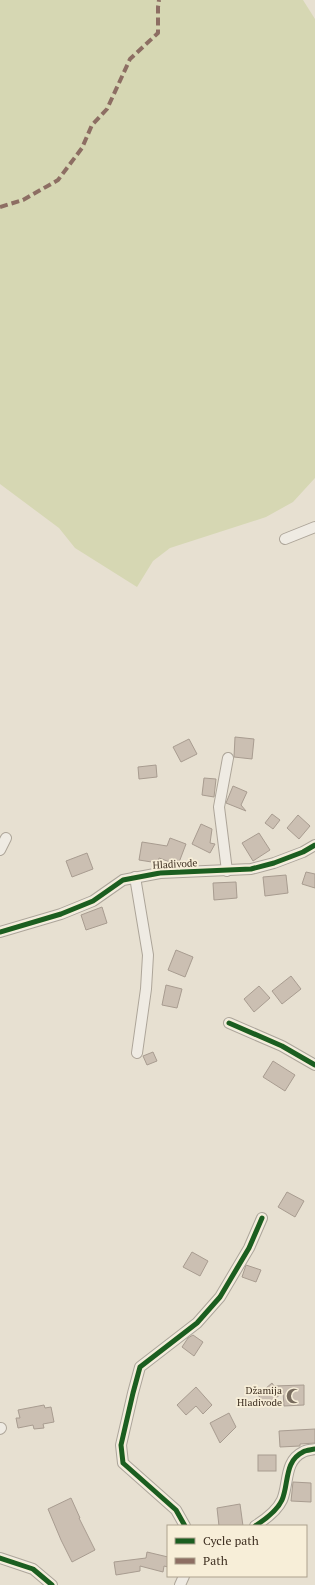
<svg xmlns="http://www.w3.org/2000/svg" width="315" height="1585" viewBox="0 0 315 1585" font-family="'PT Serif',serif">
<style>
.green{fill:#d6d7b3}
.building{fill:#cbbfb2;stroke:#a89c90}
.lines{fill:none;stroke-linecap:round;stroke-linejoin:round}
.street-casing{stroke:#ada599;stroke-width:12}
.street{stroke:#efebe3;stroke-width:10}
.quiet{stroke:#8d6e63;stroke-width:4;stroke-dasharray:8 4;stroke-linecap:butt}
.cycleway-casing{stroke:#f7eed8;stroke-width:8}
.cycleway{stroke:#1b5e20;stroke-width:5}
.labels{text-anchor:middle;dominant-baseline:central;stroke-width:3.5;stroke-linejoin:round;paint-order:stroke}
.street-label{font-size:10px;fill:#3d2e20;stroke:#f7eed8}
.poi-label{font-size:10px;fill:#3d2e20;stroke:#f7eed8;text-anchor:end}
</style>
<rect width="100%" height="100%" fill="#e7e0d1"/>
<polygon class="green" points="0,0 303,0 315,19 315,478 293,502 266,517 170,548 153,561 137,587 75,548 59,528 0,484"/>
<g class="building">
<polygon points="235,737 254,739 252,759 234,757"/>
<polygon points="189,739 197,754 181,762 173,747"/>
<polygon points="156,765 157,777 139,779 138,767"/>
<polygon points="204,778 216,779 214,797 202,795"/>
<polygon points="233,786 247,792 241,805 246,811 226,803"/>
<polygon points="272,814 280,820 273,829 265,823"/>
<polygon points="298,815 310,826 299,839 287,828"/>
<polygon points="201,824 212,829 210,843 215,844 210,853 192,844"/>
<polygon points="259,833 270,850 253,861 242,843"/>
<polygon points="170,838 186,844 178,865 159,858 158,863 139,860 142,842 167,846"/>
<polygon points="87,853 93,869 72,877 66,861"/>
<polygon points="306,872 315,874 315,888 302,884"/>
<polygon points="286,875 288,893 265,896 263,877"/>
<polygon points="236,882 237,898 214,900 213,883"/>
<polygon points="102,907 107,923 86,930 81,915"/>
<polygon points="176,950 193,957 185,977 168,970"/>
<polygon points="291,976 301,989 282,1004 272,991"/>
<polygon points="166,985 182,989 177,1008 162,1005"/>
<polygon points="259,986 270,998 254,1012 244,999"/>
<polygon points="153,1052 157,1061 147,1065 143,1056"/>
<polygon points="273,1061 295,1075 285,1091 263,1077"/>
<polygon points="287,1192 304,1201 295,1217 278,1207"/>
<polygon points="192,1252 208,1261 200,1276 183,1267"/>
<polygon points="246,1265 261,1270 256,1282 242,1277"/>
<polygon points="193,1335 203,1342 194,1356 182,1347 188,1338"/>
<polygon points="272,1383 274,1386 304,1385 304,1405 284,1406 283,1392 267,1406 258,1395"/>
<polygon points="196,1387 212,1405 203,1414 196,1406 186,1415 177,1405"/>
<polygon points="44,1405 45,1408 51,1407 54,1422 43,1424 44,1428 34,1429 33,1425 18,1428 16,1418 20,1418 18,1410"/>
<polygon points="229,1413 236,1427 220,1443 210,1423"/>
<polygon points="315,1429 315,1443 300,1444 300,1446 280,1447 279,1431"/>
<rect x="258" y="1455" width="18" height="16"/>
<polygon points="293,1482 311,1483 311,1502 291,1501"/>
<polygon points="71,1498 80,1518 79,1518 95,1550 72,1562 61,1540 48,1509"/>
<polygon points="240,1504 243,1526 219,1526 217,1508"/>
<polygon points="147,1552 168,1557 168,1567 164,1566 163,1572 140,1566 140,1571 116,1575 114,1562 146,1558"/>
</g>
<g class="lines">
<defs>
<g id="street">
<polyline points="285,539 315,527"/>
<polyline points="0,850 6,838"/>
<polyline points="227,871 219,807 228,758"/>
<polyline points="135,877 148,955 146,989 137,1053"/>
<polyline points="0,932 61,914 93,901 123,880 160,873 251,869 274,863 303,852 315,845"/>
<polyline points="229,1023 282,1046 315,1065"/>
<polyline points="0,1429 1,1428"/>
<polyline points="185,1526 176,1510 123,1463 121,1445 133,1393 140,1367 197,1323 220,1297 249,1248 262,1218"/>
<path d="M 255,1526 C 266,1519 277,1511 282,1500 C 289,1484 284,1461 303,1452 C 306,1450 311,1450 315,1449"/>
<polyline points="0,1558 33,1569 52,1585"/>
<polyline points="180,1585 184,1576"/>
</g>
</defs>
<use href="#street" class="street-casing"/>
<use href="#street" class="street"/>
<polyline class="quiet" points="0,207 23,200 58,180 82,148 92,125 107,109 130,59 158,33 158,7 159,0"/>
<defs>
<g id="cycleway">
<polyline points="0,932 61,914 93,901 123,880 160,873 251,869 274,863 303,852 315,845"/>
<polyline points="229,1023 282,1046 315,1065"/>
<polyline points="185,1526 176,1510 123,1463 121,1445 133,1393 140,1367 197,1323 220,1297 249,1248 262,1218"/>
<path d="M 255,1526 C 266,1519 277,1511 282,1500 C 289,1484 284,1461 303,1452 C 306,1450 311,1450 315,1449"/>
<polyline points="0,1558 33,1569 52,1585"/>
</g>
</defs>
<use href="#cycleway" class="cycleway-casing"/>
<use href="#cycleway" class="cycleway"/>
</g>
<defs>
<symbol id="mosque-bare" viewBox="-9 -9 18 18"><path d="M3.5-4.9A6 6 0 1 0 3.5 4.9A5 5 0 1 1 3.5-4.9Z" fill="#786c5e" stroke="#f7eed8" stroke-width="2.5" paint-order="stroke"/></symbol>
</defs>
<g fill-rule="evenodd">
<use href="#mosque-bare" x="283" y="1385" width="22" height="22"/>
</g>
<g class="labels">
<g class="street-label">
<text transform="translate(175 864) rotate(-3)">Hladivode</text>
</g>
<g class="poi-label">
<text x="282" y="1390">Džamija<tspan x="282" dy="12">Hladivode</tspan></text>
</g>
</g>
<rect x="167" y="1525" width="140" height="52" fill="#f7eed8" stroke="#ada18e"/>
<rect x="175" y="1538" width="20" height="6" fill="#1b5e20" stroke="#ada18e"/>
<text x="203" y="1545" font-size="12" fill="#3d2e20">Cycle path</text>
<rect x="175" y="1558" width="20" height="6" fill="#8d6e63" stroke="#ada18e"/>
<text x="203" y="1565" font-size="12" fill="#3d2e20">Path</text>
</svg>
